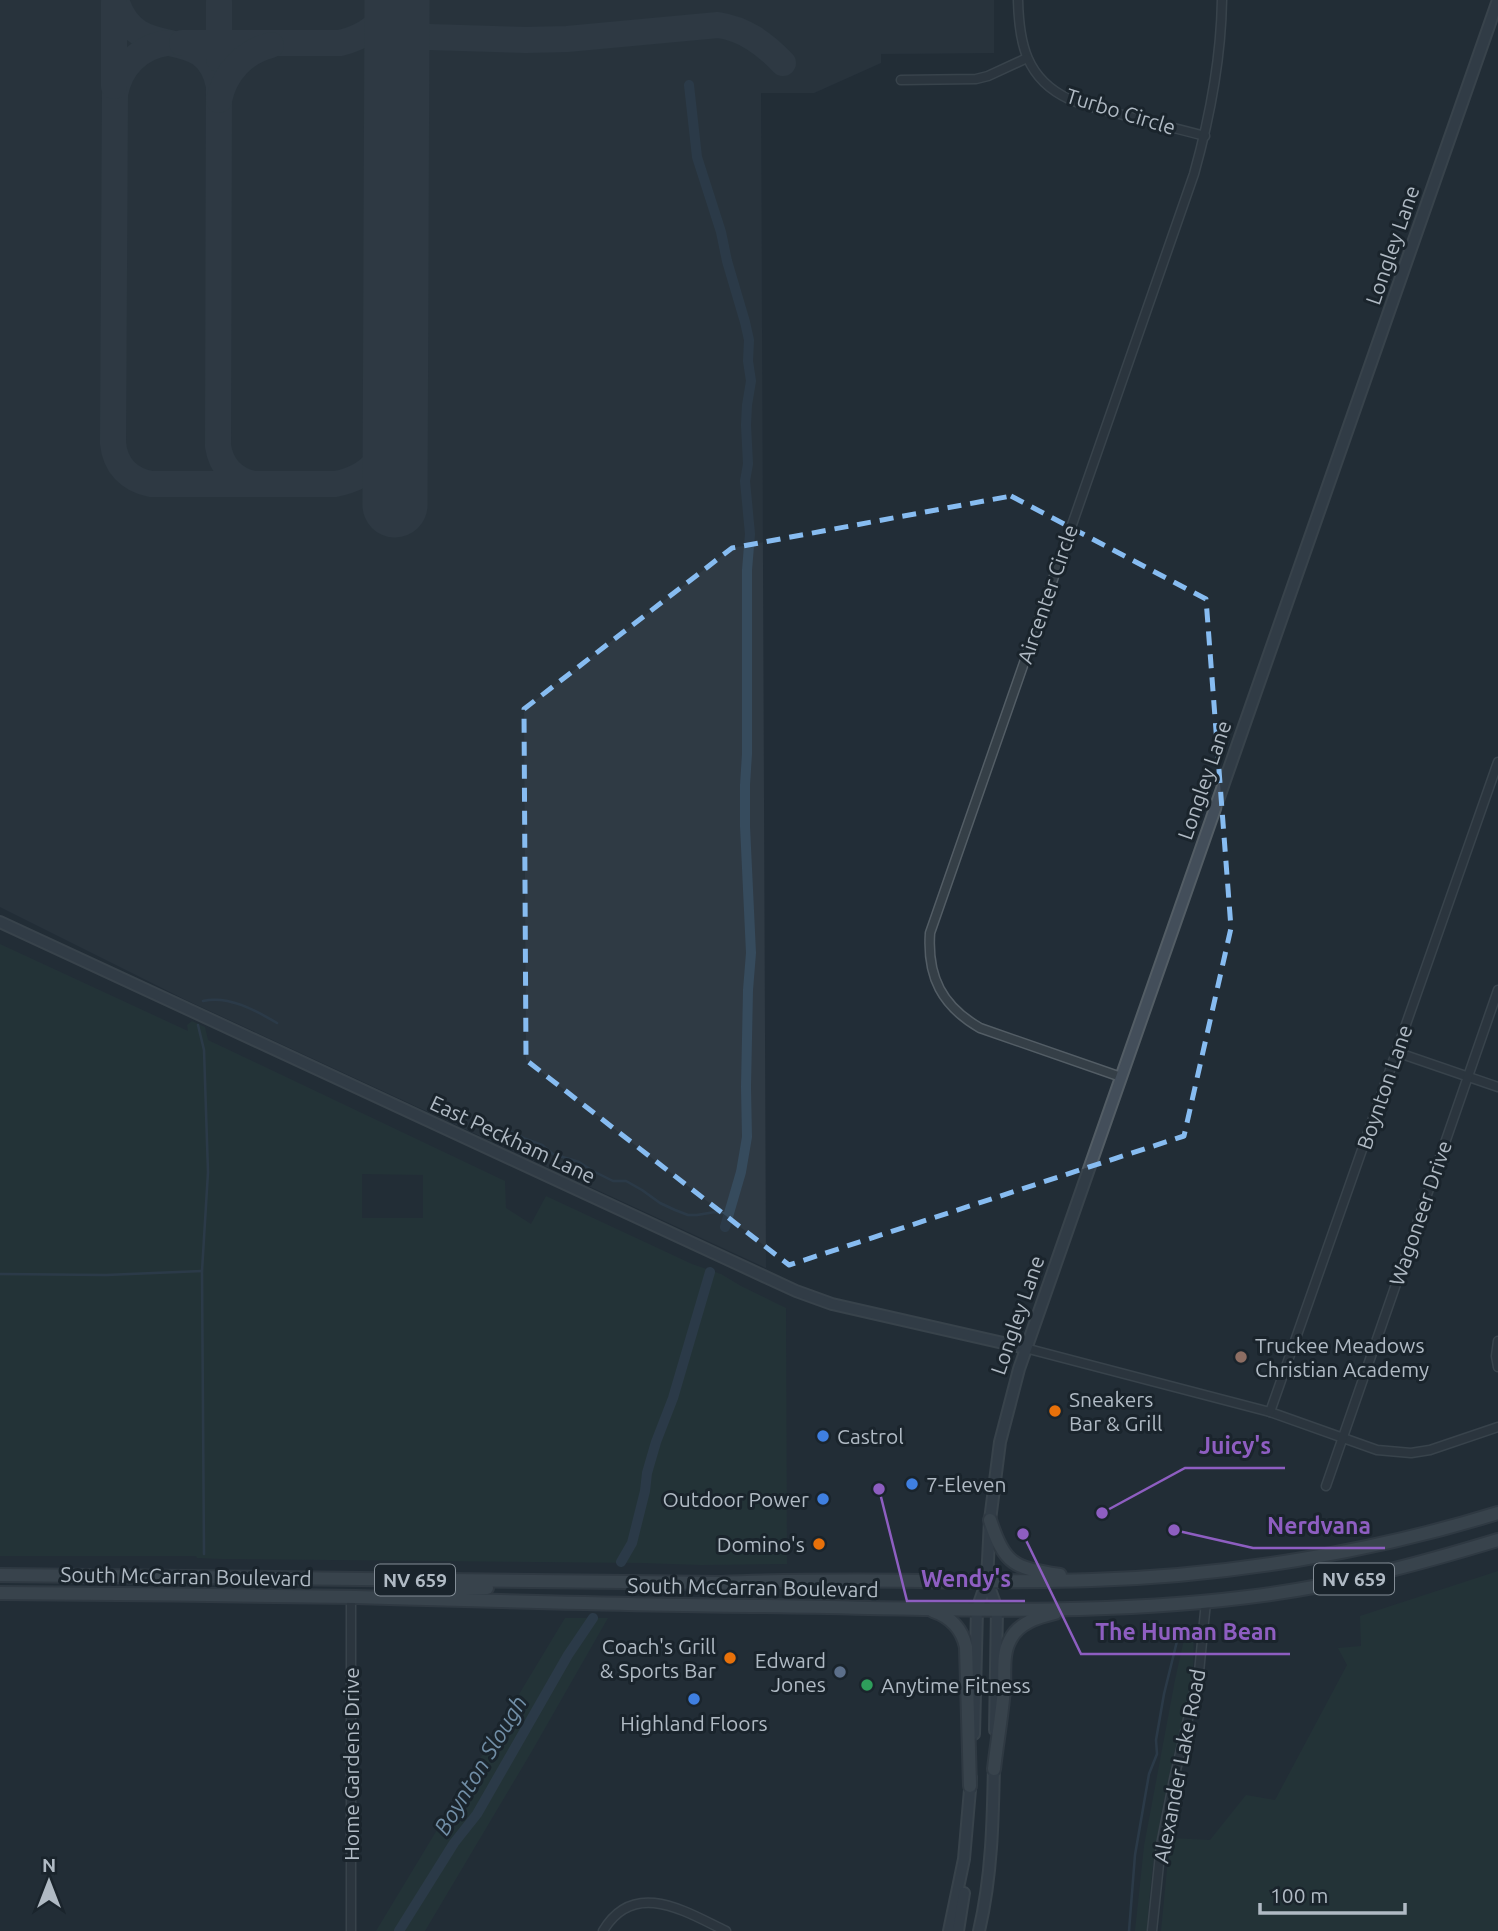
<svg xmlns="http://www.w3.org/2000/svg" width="1498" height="1931" viewBox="0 0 1498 1931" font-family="Ubuntu,sans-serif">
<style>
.airport{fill:#2f3a44}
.green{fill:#253a39;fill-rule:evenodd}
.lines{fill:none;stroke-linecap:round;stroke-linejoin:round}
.stream{stroke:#364b5d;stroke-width:2.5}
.canal{stroke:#364b5d;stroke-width:10}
.taxiway{stroke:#3c4852;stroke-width:26}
.runway{stroke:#3c4852;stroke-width:65}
.street-casing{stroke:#535d65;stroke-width:11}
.secondary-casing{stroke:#535d65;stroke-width:14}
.primary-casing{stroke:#3e4851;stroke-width:16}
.street{stroke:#353f47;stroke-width:8}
.secondary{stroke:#434e5a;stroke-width:10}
.primary{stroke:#535e67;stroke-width:12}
.marked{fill:none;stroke:#87bcf1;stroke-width:5;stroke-dasharray:14 9;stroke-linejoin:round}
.education-dot{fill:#8d6e63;stroke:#1a242c;stroke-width:2.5}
.food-dot{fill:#e8710a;stroke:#1a242c;stroke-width:2.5}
.shop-dot{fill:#3f7fe0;stroke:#1a242c;stroke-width:2.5}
.service-dot{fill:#5c6f8a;stroke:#1a242c;stroke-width:2.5}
.leisure-dot{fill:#2e9e5b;stroke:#1a242c;stroke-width:2.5}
.labels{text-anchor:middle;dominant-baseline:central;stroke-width:6;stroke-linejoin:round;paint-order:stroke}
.shield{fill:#1a242c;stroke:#838d96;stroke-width:2}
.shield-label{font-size:19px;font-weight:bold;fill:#b0bac4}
.street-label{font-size:21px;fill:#b0bac4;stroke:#1a242c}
.poi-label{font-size:21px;fill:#b0bac4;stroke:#1a242c;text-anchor:start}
.water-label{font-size:23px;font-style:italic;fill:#718ea6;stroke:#1a242c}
.leader{fill:none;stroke:#8e5ec1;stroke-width:2.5}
.callout-dot{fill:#8e5ec1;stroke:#1a242c;stroke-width:2.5}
.callout-label{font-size:23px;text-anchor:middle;font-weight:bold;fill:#8e5ec1;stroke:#1a242c;stroke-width:6;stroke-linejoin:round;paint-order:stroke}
</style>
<rect width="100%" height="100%" fill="#222d37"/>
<polygon class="airport" points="0,0 994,0 994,53 881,54 881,63 814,93 761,93 766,1268 186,1000 0,907"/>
<g class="green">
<path d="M 0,944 L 188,1031 L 187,1025 L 192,1021 L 205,1027 L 208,1040 L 505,1181 L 506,1208 L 531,1224 L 546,1196 L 692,1264 L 721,1274 L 741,1286 L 786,1308 L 787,1564 L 701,1565 L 642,1563 L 222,1559 L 197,1558 L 196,1556 L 0,1556 ZM 362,1174 L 423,1175 L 423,1218 L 362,1218 Z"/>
<polygon points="1498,1571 1498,1931 1161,1931 1170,1838 1210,1840 1246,1795 1275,1800 1347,1665 1338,1648 1361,1646 1360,1616"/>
<polygon points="565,1618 608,1618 532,1751 425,1931 376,1931"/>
<path d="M 1191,1625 C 1201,1673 1181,1720 1171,1767 C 1159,1821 1150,1875 1147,1931 L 1135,1931 L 1144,1846 L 1175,1680 L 1187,1626 Z"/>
</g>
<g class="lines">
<g class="stream">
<path d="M 203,1001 C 228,995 255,1010 277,1023"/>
<polyline points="198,1025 204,1050 208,1172 202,1271 204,1554"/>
<polyline points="510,1131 526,1139 542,1145 553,1154 579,1162 593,1171 613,1181 626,1181 642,1190 660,1203 675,1210 688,1215 697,1215 715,1212 729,1214"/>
<polyline points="0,1274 106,1275 202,1271"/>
<polyline points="1129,1931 1135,1855 1149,1774 1157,1754 1156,1740 1164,1694 1178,1637"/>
</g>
<g class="canal">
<polyline points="689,85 697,157 721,232 727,261 745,322 749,340 748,361 751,381 747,405 746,425 748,464 745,481 750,534 747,570 747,754 745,785 745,826 751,953 748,990 746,1087 747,1137 741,1172 725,1227"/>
<polyline points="621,1562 632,1543 645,1491 647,1473 656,1442 673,1398 710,1272"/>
<polyline points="399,1931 454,1843 477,1814 568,1655 593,1618"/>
</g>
<g class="taxiway">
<path d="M 116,0 C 137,68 205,18 219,86 L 218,446 C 221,466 234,480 254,484"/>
<path d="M 397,36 L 526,40 L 567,39 L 718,25 C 745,29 765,44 783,63"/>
<path d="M 167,43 C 139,47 120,67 115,94 L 113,443 C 115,465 129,480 151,484 L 335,484 C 373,477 387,454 394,418"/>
<path d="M 182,43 L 340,43 C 366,37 383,23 395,0"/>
<polyline points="219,59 219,2"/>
<polyline points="114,86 114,2"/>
<path d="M 219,100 C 225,72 244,52 271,45"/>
</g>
<polyline class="runway" points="395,505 397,0"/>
<defs>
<g id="street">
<path d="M 1018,0 C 1019,43 1026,79 1069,99 C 1084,106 1100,109 1116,113 C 1145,121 1175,128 1205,136"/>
<polyline points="901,80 976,79 988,76 1027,58"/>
<polyline points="1396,1052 1498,1087"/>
<path d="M 1121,1077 L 980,1028 C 942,1006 927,977 930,933 L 1194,174 C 1210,117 1221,60 1222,0"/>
<polyline points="1498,1341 1496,1356 1498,1367"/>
<polyline points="1025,1348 1270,1412 1377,1450 1411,1453 1430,1450 1498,1427"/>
<polyline points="1270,1412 1498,762"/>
<polyline points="1326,1486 1498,990"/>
<polyline points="351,1597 351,1931"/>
<path d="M 603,1931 C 634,1878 686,1912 726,1931"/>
<polyline points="1152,1931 1161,1845 1174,1779 1199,1672 1206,1602"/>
</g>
<g id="secondary">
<polyline points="0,922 796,1291 832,1304 1025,1348"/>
<polyline points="987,1581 997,1609 995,1730"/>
<polyline points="974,1734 977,1609 987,1581 990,1520 1000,1442 1019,1369 1498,0"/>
<polyline points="949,1931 964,1859 971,1778"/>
<polyline points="958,1931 964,1893"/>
<path d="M 979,1931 C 992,1876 993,1819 994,1763"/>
</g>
<g id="primary">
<path d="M 990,1520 C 1005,1565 1014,1568 1060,1575"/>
<path d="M 0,1575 L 721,1583 C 845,1577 968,1584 1092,1580 C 1226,1576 1369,1553 1498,1513"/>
<polyline points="446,1588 487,1588"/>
<path d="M 0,1593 C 119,1594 237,1595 356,1597 C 492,1601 628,1605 764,1606 C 924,1608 1088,1617 1248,1597 C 1333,1587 1416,1565 1498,1540"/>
<path d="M 933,1611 C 951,1617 962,1629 966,1647 L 970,1786"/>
<path d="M 994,1769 C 997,1742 1002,1715 1004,1688 C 1005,1673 1002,1654 1010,1640 C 1018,1623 1038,1617 1055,1613"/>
</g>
</defs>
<use href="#street" class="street-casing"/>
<use href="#secondary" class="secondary-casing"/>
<use href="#primary" class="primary-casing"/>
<use href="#street" class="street"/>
<use href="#secondary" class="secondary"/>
<use href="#primary" class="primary"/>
</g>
<path d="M0 0H1498V1931H0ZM 1011,496 L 1206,599 L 1231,928 L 1184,1136 L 789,1265 L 526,1060 L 524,709 L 732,548 Z" fill="#222d37" fill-opacity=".55" fill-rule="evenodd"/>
<path class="marked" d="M 1011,496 L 1206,599 L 1231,928 L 1184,1136 L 789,1265 L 526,1060 L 524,709 L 732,548 Z"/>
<circle class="education-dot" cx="1241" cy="1357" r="7"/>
<g class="food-dot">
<circle cx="1055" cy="1411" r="7"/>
<circle cx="819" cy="1544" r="7"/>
<circle cx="730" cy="1658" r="7"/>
</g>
<g class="shop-dot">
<circle cx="823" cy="1436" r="7"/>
<circle cx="912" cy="1484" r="7"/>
<circle cx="823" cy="1499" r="7"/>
<circle cx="694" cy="1699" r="7"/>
</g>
<circle class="service-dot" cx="840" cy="1672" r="7"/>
<circle class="leisure-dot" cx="867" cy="1685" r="7"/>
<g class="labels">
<g class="shield">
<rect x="1314" y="1563.5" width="80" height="31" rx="5"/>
<rect x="375" y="1564.5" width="80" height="31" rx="5"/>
</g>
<g class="shield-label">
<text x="1354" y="1579">NV 659</text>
<text x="415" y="1580">NV 659</text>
</g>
<g class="street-label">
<text transform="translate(1121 111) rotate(17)">Turbo Circle</text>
<text transform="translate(1392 245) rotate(-71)">Longley Lane</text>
<text transform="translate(1047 594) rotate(-71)">Aircenter Circle</text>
<text transform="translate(1204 780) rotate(-71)">Longley Lane</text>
<text transform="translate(1384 1087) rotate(-71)">Boynton Lane</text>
<text transform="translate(513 1139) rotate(25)">East Peckham Lane</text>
<text transform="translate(1420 1213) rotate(-71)">Wagoneer Drive</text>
<text transform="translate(1017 1315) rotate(-71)">Longley Lane</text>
<text transform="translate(186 1576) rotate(1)">South McCarran Boulevard</text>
<text transform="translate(753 1587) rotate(1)">South McCarran Boulevard</text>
<text transform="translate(351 1764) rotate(-90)">Home Gardens Drive</text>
<text transform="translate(1179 1766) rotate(-79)">Alexander Lake Road</text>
</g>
<g class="poi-label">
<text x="1255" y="1345">Truckee Meadows<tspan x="1255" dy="24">Christian Academy</tspan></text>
<text x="1069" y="1399">Sneakers<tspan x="1069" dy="24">Bar &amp; Grill</tspan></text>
<text x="837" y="1436">Castrol</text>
<text x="926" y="1484">7-Eleven</text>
<text x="809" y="1499" text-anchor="end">Outdoor Power</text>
<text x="805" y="1544" text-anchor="end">Domino's</text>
<text x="716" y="1646" text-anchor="end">Coach's Grill<tspan x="716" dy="24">&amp; Sports Bar</tspan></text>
<text x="826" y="1660" text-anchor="end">Edward<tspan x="826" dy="24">Jones</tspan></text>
<text x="881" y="1685">Anytime Fitness</text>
<text x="694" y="1723" text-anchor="middle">Highland Floors</text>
</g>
<g class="water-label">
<text transform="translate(480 1765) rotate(-59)">Boynton Slough</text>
</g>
</g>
<path class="leader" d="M1102 1513L1185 1468H1285M1174 1530L1253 1548H1385M879 1489L907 1601H1025M1023 1534L1081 1654H1290"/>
<g class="callout-dot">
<circle cx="1102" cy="1513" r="7"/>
<circle cx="1174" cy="1530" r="7"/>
<circle cx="879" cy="1489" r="7"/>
<circle cx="1023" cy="1534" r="7"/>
</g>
<g class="callout-label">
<text x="1235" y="1454">Juicy's</text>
<text x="1319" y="1534">Nerdvana</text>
<text x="966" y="1587">Wendy's</text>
<text x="1186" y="1640">The Human Bean</text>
</g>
<g transform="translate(49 1882)" stroke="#1a242c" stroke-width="5" paint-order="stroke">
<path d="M0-5L12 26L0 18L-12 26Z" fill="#b0bac4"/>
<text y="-10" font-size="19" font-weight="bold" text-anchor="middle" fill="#b0bac4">N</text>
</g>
<path d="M1260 1903v10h145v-10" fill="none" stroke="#b0bac4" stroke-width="3.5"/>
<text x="1270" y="1903" font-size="21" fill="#b0bac4" stroke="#1a242c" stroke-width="5" paint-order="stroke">100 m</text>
</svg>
